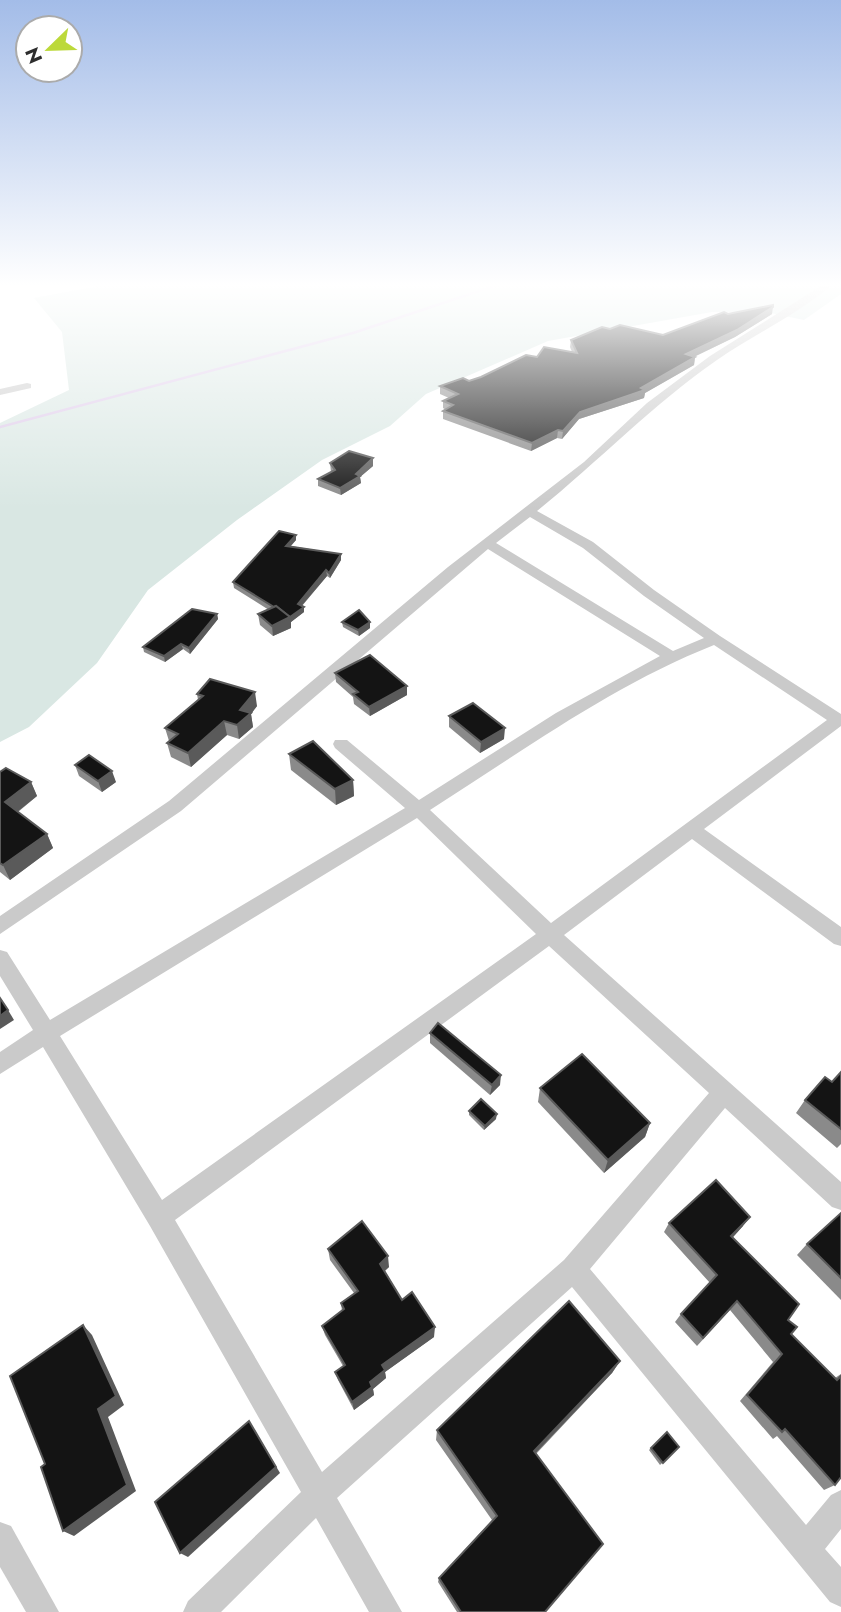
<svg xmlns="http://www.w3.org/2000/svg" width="841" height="1612" viewBox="0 0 841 1612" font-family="Jost,sans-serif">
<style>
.green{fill:#d9e7e3}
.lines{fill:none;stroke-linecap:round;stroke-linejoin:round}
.stream{stroke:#ddc9e9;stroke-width:2.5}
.street{fill:#cacaca;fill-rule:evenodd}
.wall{fill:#8a8a8a}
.shaded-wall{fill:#5a5a5a}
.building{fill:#141414;stroke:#5a5a5a;stroke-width:2}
</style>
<rect width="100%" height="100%" fill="#fff"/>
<polygon class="green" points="109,284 841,284 841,294 804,320 766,312 712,312 548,341 426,394 390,426 322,460 237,520 148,590 97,663 29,727 0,742 0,423 69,390 62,332 34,298"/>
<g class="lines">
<polyline class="stream" points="0,427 353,333 500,284"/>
<g class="street">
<path d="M 824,284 L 833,284 C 802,312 753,335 717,360 C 652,405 598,462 537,511 L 593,542 L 654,590 L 720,636 L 841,714 L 841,726 L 704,829 L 841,927 L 841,946 L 834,944 L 692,839 L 564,935 L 841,1182 L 841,1210 L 832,1207 L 725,1108 L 590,1269 L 806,1525 L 831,1495 L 841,1490 L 841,1529 L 825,1549 L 841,1567 L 841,1607 L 830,1602 L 572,1287 L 337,1498 L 402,1612 L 369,1612 L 316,1518 L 221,1612 L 183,1612 L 188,1601 L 301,1492 L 150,1226 L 43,1047 L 0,1074 L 0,1052 L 33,1030 L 0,976 L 0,950 L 7,952 L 50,1020 L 405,808 L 335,748 L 333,744 L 335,740 L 347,740 L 419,800 L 556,713 L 660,656 L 488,549 L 181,811 L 0,934 L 0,916 L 169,801 L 448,567 L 584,462 L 647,403 L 710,356 ZM 530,517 L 583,548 L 644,596 L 704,638 L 673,651 L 496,543 ZM 714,645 L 827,720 L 551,923 L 430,810 C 523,751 611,686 714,645 ZM 417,818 L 536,934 L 162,1200 L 60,1036 ZM 549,946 L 709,1093 L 564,1260 L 322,1472 L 175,1220 Z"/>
<polygon points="27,383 31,384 31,388 0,395 0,389"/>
<polygon points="0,1522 11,1526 59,1612 26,1612 0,1567"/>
</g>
</g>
<g class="wall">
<polygon points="728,314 772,314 735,337 694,357 695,357 694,365 645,393 644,398 579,419 562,439 557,438 531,451 443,419 443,411 446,410 443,408 443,401 449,398 440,394 440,386 469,381 481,377 537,357 572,352 570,347 571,340 610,329 663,335"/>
<polygon points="373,458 373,466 360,477 361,483 341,495 318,486 318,479 331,472 330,463"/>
<polygon points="296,535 296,540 291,546 341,554 341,560 330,578 327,576 302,606 304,612 291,622 291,628 273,636 260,625 258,614 269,610 234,588 233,582"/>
<polygon points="217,614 218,619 190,654 183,649 165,662 144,652 143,647"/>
<polygon points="342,622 370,628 359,636 343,627"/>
<polygon points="335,673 407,686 407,695 370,716 354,704 353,697 336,682"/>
<polygon points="197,694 257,706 251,714 253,727 239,739 227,735 191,767 171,757 167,743 169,741 165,728 198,700"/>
<polygon points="449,716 504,739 480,753 449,727"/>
<polygon points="289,754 353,780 354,796 336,805 291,770"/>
<polygon points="75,765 116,782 102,792 79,776"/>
<polygon points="0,772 31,782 37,796 18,812 47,834 53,848 10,880 0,872"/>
<polygon points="430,1033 500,1085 490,1095 430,1043"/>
<polygon points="841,1072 841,1144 837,1148 796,1113 805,1100 832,1082"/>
<polygon points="540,1088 650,1123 645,1137 604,1173 538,1102"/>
<polygon points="469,1111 496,1119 484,1130 469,1115"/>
<polygon points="841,1213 841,1300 797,1255 807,1244"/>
<polygon points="669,1223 743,1226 732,1238 788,1320 791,1334 835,1378 841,1374 841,1477 835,1485 824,1490 777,1436 773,1439 740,1401 773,1362 730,1310 697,1346 675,1322 681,1314 710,1283 664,1232"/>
<polygon points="328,1249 389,1267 385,1271 402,1300 434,1337 385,1372 386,1378 373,1389 374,1395 354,1410 338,1380 335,1372 343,1366 325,1335 322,1326 342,1311 341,1303 354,1293 330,1260"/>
<polygon points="620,1361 612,1373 536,1454 545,1612 457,1612 438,1582 439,1578 492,1520 436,1440 437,1430"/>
<polygon points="667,1432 679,1447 660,1465 649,1450"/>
</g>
<g class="shaded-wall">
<polygon points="773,307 772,314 735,337 685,361 686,354"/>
<polygon points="695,357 694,365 645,393 644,398 579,419 562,439 563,431 580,412 641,388"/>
<polygon points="558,430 557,438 531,451 532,443"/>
<polygon points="373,458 373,466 360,477 361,483 341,495 340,488"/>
<polygon points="296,535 296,540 286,551 286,546"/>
<polygon points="341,554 341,560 330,578 329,573"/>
<polygon points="326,570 327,576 298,610 298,604"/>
<polygon points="304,607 304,612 291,622 291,628 273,636 272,626"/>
<polygon points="217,614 218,619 190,654 189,648"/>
<polygon points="370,622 370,628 359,636 358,630"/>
<polygon points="181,644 183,649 165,662 164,656"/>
<polygon points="407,686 407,695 370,716 369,707"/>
<polygon points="255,692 257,706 251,714 253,727 239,739 237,725 240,710"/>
<polygon points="224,721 227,735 191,767 188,753"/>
<polygon points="505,728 504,739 480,753 481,742"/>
<polygon points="112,771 116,782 102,792 98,781"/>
<polygon points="353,780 354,796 336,805 335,789"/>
<polygon points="31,782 37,796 12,816 5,802"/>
<polygon points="47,834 53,848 10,880 3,865"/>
<polygon points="8,1010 14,1020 0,1029 0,1016"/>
<polygon points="501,1075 500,1085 490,1095 492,1085"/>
<polygon points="497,1114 496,1119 484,1130 485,1126"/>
<polygon points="650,1123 645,1137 604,1173 608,1160"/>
<polygon points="750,1217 743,1226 725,1246 731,1236"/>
<polygon points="388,1256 389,1267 381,1274 380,1264"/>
<polygon points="83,1325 92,1335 124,1405 108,1417 136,1491 74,1536 63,1531 98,1409"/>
<polygon points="435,1327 434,1337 385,1372 386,1378 373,1389 374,1395 354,1410 352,1402 382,1365"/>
<polygon points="620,1361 612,1373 529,1460 534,1451"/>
<polygon points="254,1429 280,1473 188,1557 180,1553"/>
</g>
<g class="building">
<polygon points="773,305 773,307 737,330 686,354 695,357 641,388 645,390 580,412 563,431 558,430 532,443 443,411 453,405 443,401 458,394 440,386 463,378 469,381 481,377 526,355 537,357 544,347 577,353 571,340 602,327 610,329 620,325 663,335 724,312 728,314"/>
<polygon points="349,451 373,458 356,474 360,476 340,488 318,479 335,470 330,463"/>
<polygon points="279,531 296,535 286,546 341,554 329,573 326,570 298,604 304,607 290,617 276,606 274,607 233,582"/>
<polygon points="276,606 290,617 272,626 258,614"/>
<polygon points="192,609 217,614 189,648 181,644 164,656 143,647"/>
<polygon points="359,610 370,622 358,630 342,622"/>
<polygon points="370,655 407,686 369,707 353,694 358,692 335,673"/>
<polygon points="210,679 255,692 240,710 251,713 237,725 224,721 188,753 167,743 178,734 165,728 203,696 197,694"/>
<polygon points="473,703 505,728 481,742 449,716"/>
<polygon points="313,741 353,780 335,789 289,754"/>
<polygon points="89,755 112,771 98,781 75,765"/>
<polygon points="6,768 31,782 5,802 47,834 3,865 0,863 0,772"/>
<polygon points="0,998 8,1010 0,1016"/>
<polygon points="438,1023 501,1075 492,1085 430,1033"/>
<polygon points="582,1054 650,1123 608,1160 540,1088"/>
<polygon points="841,1072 841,1129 805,1100 825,1077 832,1082"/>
<polygon points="481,1099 497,1114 485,1126 469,1111"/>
<polygon points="716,1180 750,1217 731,1236 799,1304 788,1320 797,1327 791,1334 837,1380 841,1376 841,1477 835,1485 785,1429 782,1432 747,1395 782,1354 737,1301 703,1338 681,1314 717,1275 669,1223"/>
<polygon points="841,1213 841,1278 807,1244"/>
<polygon points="362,1221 388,1256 380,1264 402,1300 412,1292 435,1327 382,1365 385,1370 370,1382 372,1387 352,1402 335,1372 345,1365 322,1326 344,1309 341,1303 358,1291 328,1249"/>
<polygon points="569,1301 620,1361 534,1451 603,1544 545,1612 461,1612 439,1578 497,1516 437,1430"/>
<polygon points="83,1325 116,1396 98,1409 127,1485 63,1531 41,1467 45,1464 10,1376"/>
<polygon points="249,1421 276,1467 180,1553 155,1502"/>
<polygon points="667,1432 679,1447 663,1463 651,1448"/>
</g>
<linearGradient id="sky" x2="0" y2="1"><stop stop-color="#a3bce8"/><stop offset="0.56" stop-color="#fff"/><stop offset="1" stop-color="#fff" stop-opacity="0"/></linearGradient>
<rect width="841" height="509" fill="url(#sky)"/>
<g transform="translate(49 49) rotate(247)"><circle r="33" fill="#ffffff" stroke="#ababab" stroke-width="2"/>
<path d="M0-5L12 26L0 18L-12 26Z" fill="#bcd93a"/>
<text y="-10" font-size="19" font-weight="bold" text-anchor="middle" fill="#2d2d2d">N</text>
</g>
</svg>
